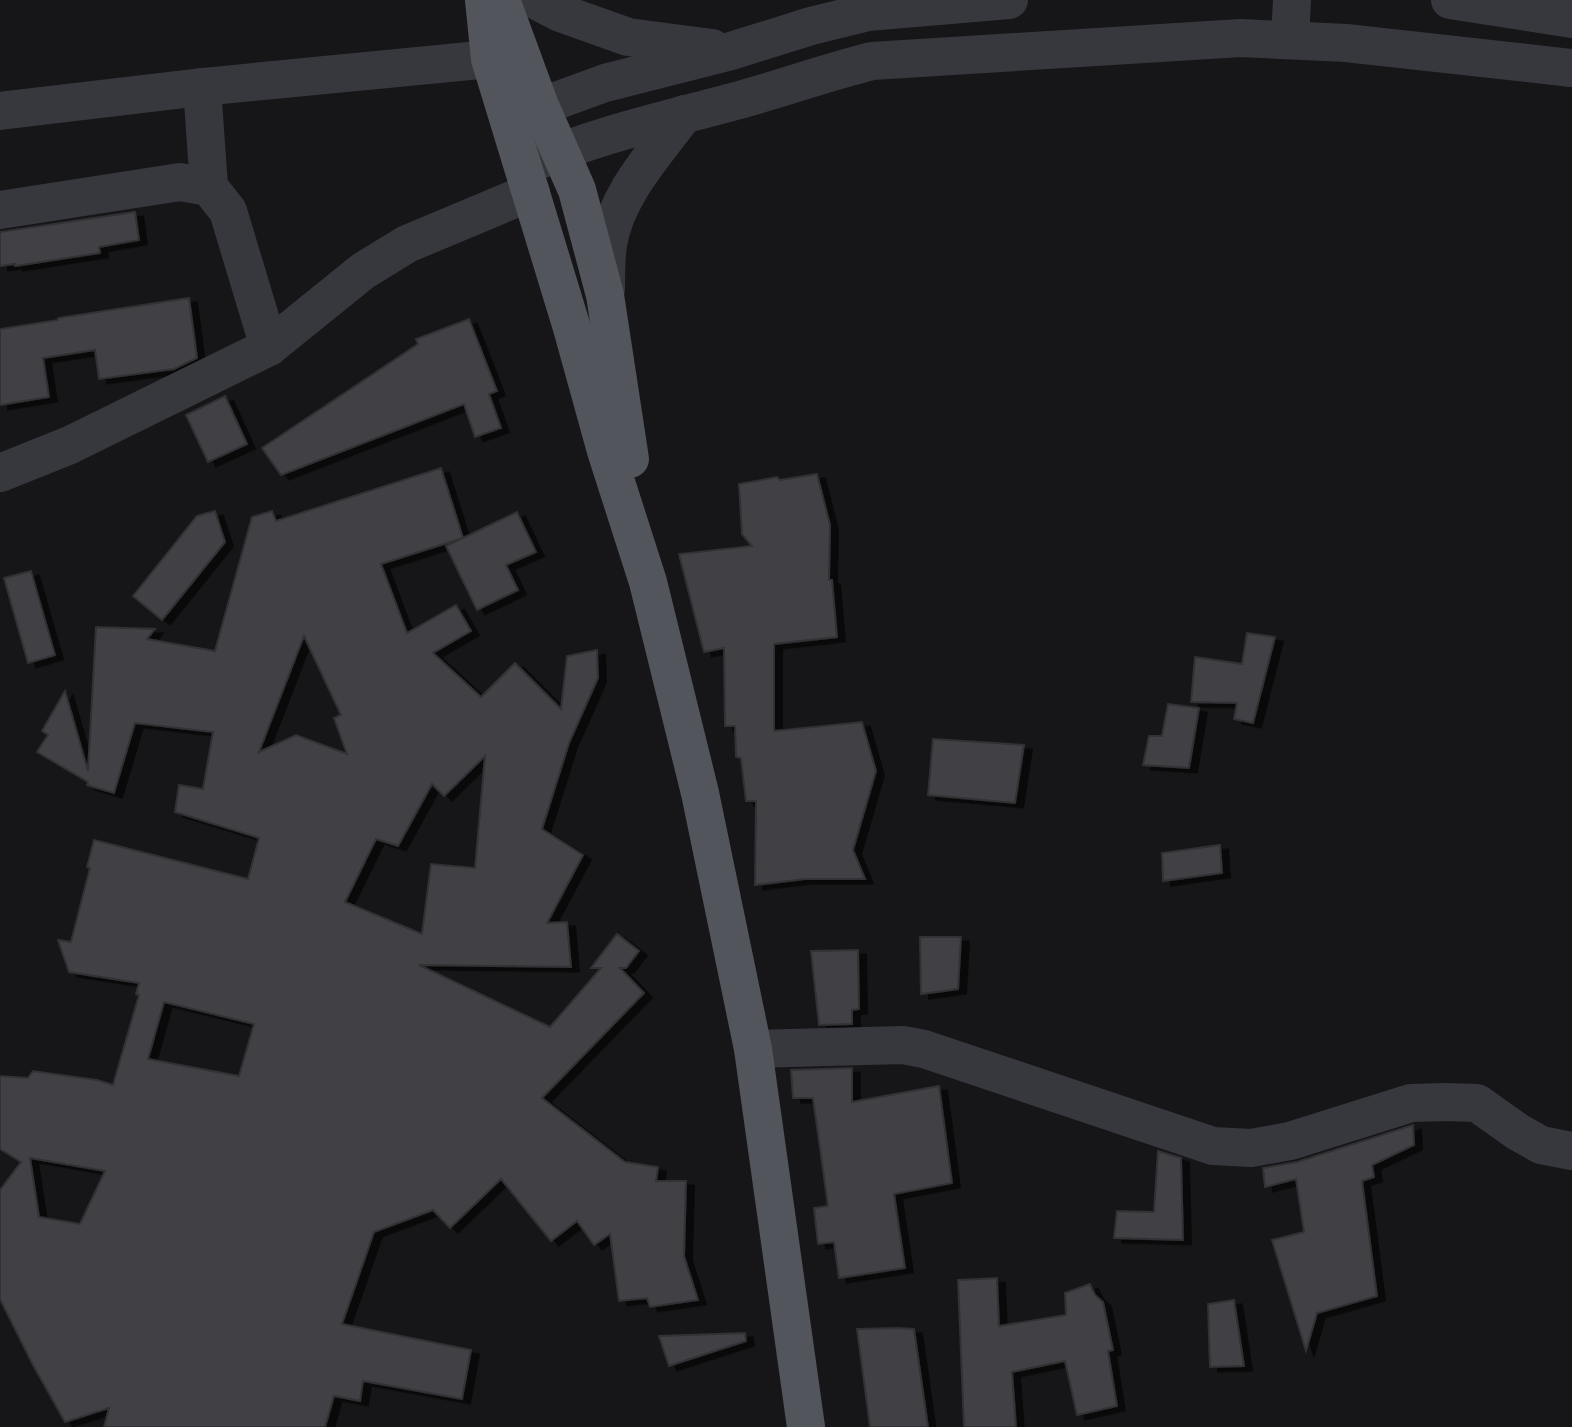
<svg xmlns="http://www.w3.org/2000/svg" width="1572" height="1427" viewBox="0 0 1572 1427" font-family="'DejaVu Sans',sans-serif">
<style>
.building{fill:#404145;stroke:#303034;stroke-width:2;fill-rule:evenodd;filter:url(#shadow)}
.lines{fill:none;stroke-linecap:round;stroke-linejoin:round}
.minor{stroke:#37383d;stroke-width:38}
.major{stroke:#53555c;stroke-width:38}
</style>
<defs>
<filter id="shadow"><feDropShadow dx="8" dy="4.5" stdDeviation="0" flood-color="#0009"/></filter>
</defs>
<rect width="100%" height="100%" fill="#161618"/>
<g class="building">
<polygon points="135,212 139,240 99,247 100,253 15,266 15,264 0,266 0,232"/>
<polygon points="189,298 197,358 174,369 99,379 95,350 43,358 49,397 0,405 0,329 58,320 58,318"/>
<polygon points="469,319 497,391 489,394 501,428 475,437 464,404 281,475 262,448 418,344 416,339"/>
<polygon points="225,396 247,444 208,462 186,415"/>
<path d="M 441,468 L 463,538 L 517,512 L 536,552 L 506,565 L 518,590 L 477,610 L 446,546 L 463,538 L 381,564 L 407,633 L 456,605 L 471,631 L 433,653 L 481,697 L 515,663 L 561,709 L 567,656 L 597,650 L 598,678 L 569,743 L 542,829 L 583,855 L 547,923 L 567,922 L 571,967 L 419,965 L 550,1027 L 601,968 L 591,968 L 617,934 L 639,951 L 626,968 L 620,968 L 644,993 L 542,1098 L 625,1162 L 658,1167 L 656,1181 L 686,1181 L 684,1256 L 698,1300 L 650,1307 L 647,1298 L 619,1301 L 610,1234 L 594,1245 L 577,1221 L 551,1241 L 501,1179 L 450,1228 L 433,1210 L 374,1232 L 342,1324 L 471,1350 L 462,1399 L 363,1381 L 360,1401 L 334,1396 L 325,1427 L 104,1427 L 109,1408 L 65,1422 L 33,1365 L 0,1299 L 0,1190 L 21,1162 L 0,1149 L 0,1076 L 28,1078 L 33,1071 L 97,1080 L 113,1085 L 139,995 L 136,994 L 139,983 L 69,972 L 58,940 L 71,942 L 90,868 L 87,867 L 94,840 L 248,879 L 259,838 L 175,812 L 179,785 L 203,789 L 213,732 L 135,723 L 114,793 L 87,785 L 88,782 L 37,752 L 48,735 L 42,731 L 65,691 L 88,771 L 96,627 L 155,629 L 147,639 L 215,651 L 252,517 L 272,511 L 276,521 ZM 304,636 L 341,715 L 334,718 L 347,754 L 296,735 L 259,752 ZM 485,756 L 475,868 L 431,864 L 422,934 L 345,902 L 376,839 L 398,846 L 432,784 L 444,796 ZM 164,1002 L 254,1024 L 239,1076 L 148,1059 ZM 30,1158 L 105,1171 L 80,1224 L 39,1217 Z"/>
<polygon points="817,474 830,525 829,580 832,580 837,637 774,644 774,731 862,722 876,771 853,850 865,879 805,879 755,885 756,801 746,801 741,758 736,757 735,726 725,726 724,648 704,652 679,554 752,546 742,534 739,484 777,477 780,480"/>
<polygon points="215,511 225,542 162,620 133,596 197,516"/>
<polygon points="31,571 55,655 28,663 4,578"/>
<polygon points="1247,633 1275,637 1253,723 1234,719 1237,703 1191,702 1195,657 1242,664"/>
<polygon points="1168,704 1199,708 1189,768 1143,765 1149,736 1162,736"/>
<polygon points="933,739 1024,745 1015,803 928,795"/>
<polygon points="1220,845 1222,873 1163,881 1162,853"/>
<polygon points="920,937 961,937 958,989 921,994"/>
<polygon points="858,950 859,1009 852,1010 852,1024 819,1025 811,951"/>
<polygon points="852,1068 852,1102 939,1086 952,1183 894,1194 905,1268 839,1278 834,1242 818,1244 814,1208 828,1206 813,1098 793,1098 791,1070"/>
<polygon points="1413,1125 1414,1145 1372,1165 1374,1177 1362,1181 1377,1296 1317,1313 1306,1351 1272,1240 1304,1232 1296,1179 1265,1187 1263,1168 1297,1162"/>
<polygon points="1158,1151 1181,1158 1183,1240 1114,1238 1117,1211 1154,1212"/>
<polygon points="997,1278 999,1326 1066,1315 1065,1293 1090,1284 1095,1295 1103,1302 1113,1350 1108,1351 1117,1406 1077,1415 1065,1361 1012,1372 1016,1427 964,1427 958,1280"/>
<polygon points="1234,1300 1244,1366 1210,1367 1208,1304"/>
<polygon points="898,1328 914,1329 928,1427 870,1427 857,1329"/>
<polygon points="745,1333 746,1341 669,1366 659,1336"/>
</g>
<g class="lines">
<g class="minor">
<polyline points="535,0 558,12 628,37 712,48"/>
<polyline points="1450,0 1572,19"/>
<polyline points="1290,40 1292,0"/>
<polyline points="202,87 209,187"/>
<polyline points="0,111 202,87 490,59"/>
<polyline points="509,118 605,83 731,51 811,26 868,12 1009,0"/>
<path d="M 528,165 C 598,134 670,119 743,99 C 786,87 828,72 872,61 L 1241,38 L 1346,43 L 1572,68"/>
<polyline points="0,210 180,182 209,187 228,211 269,347"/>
<path d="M 606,289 C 606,275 606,259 608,245 C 616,194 655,154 684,114"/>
<polyline points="0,473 70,445 269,347 363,271 407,244 531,192"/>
<polyline points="753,1049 903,1045 924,1049 1213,1146 1251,1148 1290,1141 1411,1103 1446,1102 1477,1103 1518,1132 1541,1145 1572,1151"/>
</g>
<g class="major">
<polyline points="484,0 490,59 572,328 606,451 648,582 700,793 753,1049 806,1427"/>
<polyline points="501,0 540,106 577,190 605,295 630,459"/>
</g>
</g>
</svg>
